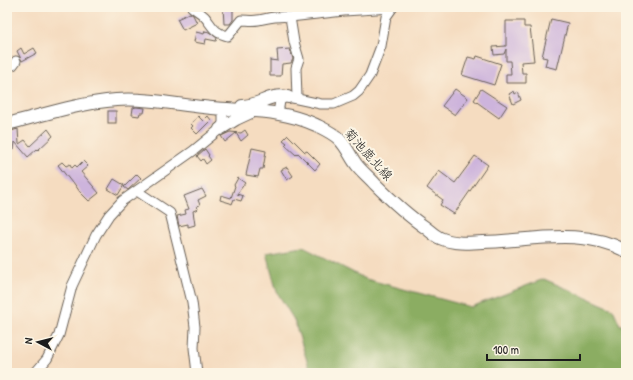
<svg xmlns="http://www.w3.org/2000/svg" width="633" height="380" viewBox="0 0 633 380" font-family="'Patrick Hand','Klee One',sans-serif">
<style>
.forest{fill:#8bad62;stroke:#54643f}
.building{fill:#cdb4dc}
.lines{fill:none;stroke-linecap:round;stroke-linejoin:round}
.minor-casing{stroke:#685f55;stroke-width:11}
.major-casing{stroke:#685f55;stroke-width:14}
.minor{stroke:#fff;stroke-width:9}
.major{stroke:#fff;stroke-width:12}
.labels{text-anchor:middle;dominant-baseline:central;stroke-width:4;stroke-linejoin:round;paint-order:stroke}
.street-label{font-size:13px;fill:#1c1c1c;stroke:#fcf5e5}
</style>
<rect width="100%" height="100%" fill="#fcf5e5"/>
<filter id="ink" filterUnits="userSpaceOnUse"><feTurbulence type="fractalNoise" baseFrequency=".025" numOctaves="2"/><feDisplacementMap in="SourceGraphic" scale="8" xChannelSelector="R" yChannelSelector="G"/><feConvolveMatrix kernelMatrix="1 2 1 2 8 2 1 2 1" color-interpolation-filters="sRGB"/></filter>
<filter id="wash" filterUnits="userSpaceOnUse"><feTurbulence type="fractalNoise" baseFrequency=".012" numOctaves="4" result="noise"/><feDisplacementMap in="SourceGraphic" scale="16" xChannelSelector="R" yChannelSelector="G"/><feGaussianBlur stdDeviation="0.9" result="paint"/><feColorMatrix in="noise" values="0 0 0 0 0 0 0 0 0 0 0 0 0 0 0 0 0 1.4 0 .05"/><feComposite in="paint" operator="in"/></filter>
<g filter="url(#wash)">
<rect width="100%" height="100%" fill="#f5dcc0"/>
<polygon class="forest" points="303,247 366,279 471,307 544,279 613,309 620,325 626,325 626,373 309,373 309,367 294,320 277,292 266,253"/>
<g id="blocks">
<g class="building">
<polygon points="223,7 233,7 233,20 230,24 224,24"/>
<polygon points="190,13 193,15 197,23 183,30 177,19"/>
<polygon points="551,19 568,23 557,69 545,66 547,58 542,57"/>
<polygon points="506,21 524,21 524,27 530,27 534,61 521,62 522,73 526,73 526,83 506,83 506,74 511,74 510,61 506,61 506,49 504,54 494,55 493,47 506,46"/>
<polygon points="205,31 209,32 217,38 216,41 206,39 205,44 194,42 196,32 204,34"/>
<polygon points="21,48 24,54 34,48 37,53 22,61 17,51"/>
<polygon points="290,49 293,59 291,63 282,64 281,76 270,76 270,60 278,61 277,50"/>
<polygon points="477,56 501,64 494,85 462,75 468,57 476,59"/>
<polygon points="455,89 468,98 455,115 442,106"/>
<polygon points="481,89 507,106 499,118 474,100"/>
<polygon points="514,91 515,94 518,92 521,100 513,104 509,94"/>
<polygon points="136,107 145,108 144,113 140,113 139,116 132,115 133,108"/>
<rect x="108" y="111" width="8" height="12"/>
<polygon points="198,116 203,121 208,116 211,120 197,134 191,128 193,126 191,124"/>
<polygon points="18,129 19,144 25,140 30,146 48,129 53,136 38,150 37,149 28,157 15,142 14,150 7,148 7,132 11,133 11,131"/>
<polygon points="245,130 248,135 241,141 236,133 225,142 221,136 230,132 241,133"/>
<polygon points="288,135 305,152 307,151 320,164 315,170 298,153 296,155 285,145 287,143 283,140"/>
<polygon points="252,148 266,151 263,169 260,169 258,177 246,175"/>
<polygon points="205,149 209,155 208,156 211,160 206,164 203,159 201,161 197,156"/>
<polygon points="475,156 488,165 454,214 440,205 443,200 427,188 439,171 455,183"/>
<polygon points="83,161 88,166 81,172 99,193 89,201 80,192 73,182 72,183 58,165 62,162 66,166 70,164 72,168 75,165 77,167"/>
<polygon points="287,167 293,176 287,180 281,170"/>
<polygon points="137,174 141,178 128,190 124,187"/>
<polygon points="238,178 245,183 237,194 243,196 241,201 234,199 232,204 230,203 220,200 221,195 231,198 235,186 234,185"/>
<polygon points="114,179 124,185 118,195 108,189"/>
<polygon points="202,189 206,196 198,200 200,205 197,206 198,209 193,211 195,225 188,227 188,224 179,226 177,216 186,214 185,210 189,209 184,196"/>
</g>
</g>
</g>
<g filter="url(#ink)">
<use href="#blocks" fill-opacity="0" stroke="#685f55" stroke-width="1"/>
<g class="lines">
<defs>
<g id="minor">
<path d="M 192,7 C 196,10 201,13 205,17 C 213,27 214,33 228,36 L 241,20 C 247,20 253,21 258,20 C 269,18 279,15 290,17 L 344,11 L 392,8"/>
<polyline points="290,17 294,42 299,59 296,68 297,98"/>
<polyline points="7,67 13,65 16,61"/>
<polyline points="278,113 280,101 283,98 288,97 321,104 334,104 353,96 359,91 370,75 381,46 386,17 393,7"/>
<polyline points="137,191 170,213 192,302 195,327 194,348 197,373"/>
<polyline points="35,373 47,359 59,335 72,286 96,235 109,215 122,201 193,151 220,129 223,123 223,109"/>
</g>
<g id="major">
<path d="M 242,106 C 260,106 270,93 288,97"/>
<path d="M 7,124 C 43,115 79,103 116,100 C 146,98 174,104 203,107 C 244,112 278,108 316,125 C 324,129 333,133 339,139 C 347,147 350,156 356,164 C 361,171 369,177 375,184 C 391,200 407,215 426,228 C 430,231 435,236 440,238 C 453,244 469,243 483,242 C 531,241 581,227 626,251"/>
<polyline points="220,129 236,119 251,112"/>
</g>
</defs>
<use href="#minor" class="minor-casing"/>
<use href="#major" class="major-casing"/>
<use href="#minor" class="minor"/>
<use href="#major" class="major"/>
</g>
</g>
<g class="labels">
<g class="street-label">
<text transform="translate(369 154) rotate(48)">菊池鹿北線</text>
</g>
</g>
<rect width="633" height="380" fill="none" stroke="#fcf5e5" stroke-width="24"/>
<g transform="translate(38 342) rotate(277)" stroke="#fcf5e5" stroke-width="3" paint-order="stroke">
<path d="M0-3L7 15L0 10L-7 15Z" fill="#1c1c1c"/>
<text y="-6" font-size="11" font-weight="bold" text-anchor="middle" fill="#1c1c1c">N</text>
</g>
<path d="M487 354v6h93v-6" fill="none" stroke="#1c1c1c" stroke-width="2"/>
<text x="493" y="354" font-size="12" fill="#1c1c1c" stroke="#fcf5e5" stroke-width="3" paint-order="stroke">100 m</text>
</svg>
